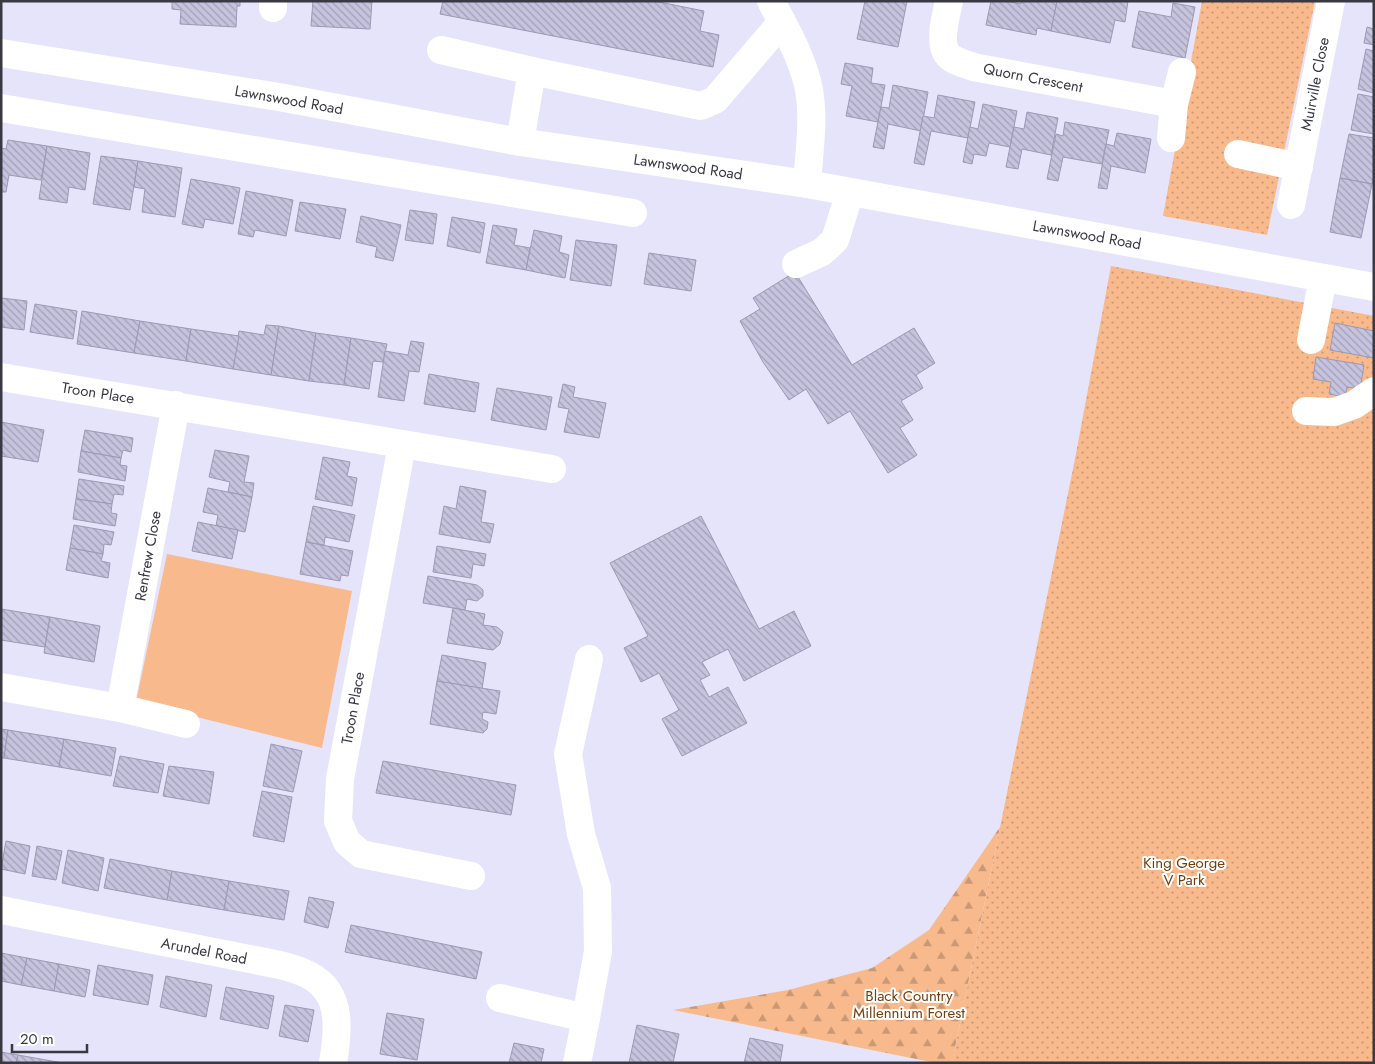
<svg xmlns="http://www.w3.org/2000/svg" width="1375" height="1064" viewBox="0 0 1375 1064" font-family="Jost,sans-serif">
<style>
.green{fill:#f8ba8c}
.forest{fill:url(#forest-firs)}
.park{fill:url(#park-dots)}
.building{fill:url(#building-back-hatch);stroke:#9b99b3}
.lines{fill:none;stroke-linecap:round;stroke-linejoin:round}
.minor{stroke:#fff;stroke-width:28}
.labels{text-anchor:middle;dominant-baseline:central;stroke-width:4;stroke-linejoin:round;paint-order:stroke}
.street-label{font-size:15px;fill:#393843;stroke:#fff}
.park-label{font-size:15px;fill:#743e0c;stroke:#fff}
</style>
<defs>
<pattern id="forest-firs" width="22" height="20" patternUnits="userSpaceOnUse" patternTransform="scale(1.25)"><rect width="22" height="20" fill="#f8ba8c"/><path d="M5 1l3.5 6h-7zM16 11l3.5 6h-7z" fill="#ca9874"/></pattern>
<pattern id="park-dots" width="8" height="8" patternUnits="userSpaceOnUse" patternTransform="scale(1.25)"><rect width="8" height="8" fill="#f8ba8c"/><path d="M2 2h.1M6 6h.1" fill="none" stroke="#ca9874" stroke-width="1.8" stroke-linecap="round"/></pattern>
<pattern id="building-back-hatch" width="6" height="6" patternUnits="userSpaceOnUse" patternTransform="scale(1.25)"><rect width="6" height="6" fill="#c6c3de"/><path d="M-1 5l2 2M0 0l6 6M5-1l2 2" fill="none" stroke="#a29fb6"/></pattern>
</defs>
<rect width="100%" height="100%" fill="#e6e4fa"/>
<polygon class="green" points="167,554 352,591 322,748 136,702"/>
<polygon class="forest" points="1000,827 952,1063 936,1063 673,1010 788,990 872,968 929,930"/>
<g class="park">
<polygon points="1202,1 1315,1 1267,235 1163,216"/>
<polygon points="1111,266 1374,316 1374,1063 952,1063 1075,459"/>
</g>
<g class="building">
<polygon points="172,1 240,1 240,6 237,6 236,27 180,24 181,10 172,9"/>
<polygon points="313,1 372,1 370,29 311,26"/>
<polygon points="443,1 654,1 704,11 700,31 719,35 713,67 440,14"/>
<polygon points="865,1 907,1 898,47 857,39"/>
<polygon points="991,1 1007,1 1021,4 1021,1 1057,1 1051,31 1037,28 1036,35 986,25"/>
<polygon points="1057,1 1081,1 1090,3 1091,1 1128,1 1125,22 1115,20 1110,43 1051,31"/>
<polygon points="1173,3 1195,7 1185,58 1132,47 1139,11 1171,17"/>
<polygon points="1367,27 1374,29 1374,45 1364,43"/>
<polygon points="1366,49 1374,51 1374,93 1358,89"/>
<polygon points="845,63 873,68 871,83 885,85 878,122 846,116 852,86 841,84"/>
<polygon points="893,85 928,92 921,131 888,124 884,149 873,147 881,107 889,108"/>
<polygon points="1358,94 1374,97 1374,134 1351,130"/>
<polygon points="938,95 975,102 968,138 931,131 924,165 914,163 923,116 934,118"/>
<polygon points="983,104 1017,111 1010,147 989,143 986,156 974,154 972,164 963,162 970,127 978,129"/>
<polygon points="1027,112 1058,118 1051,155 1022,149 1018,169 1006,167 1014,127 1024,129"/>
<polygon points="1065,122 1109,130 1102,164 1063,157 1058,181 1047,179 1056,134 1063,136"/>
<polygon points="1117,133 1151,139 1145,173 1111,166 1107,189 1098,188 1106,144 1114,146"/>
<polygon points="1349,134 1374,138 1374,175 1372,184 1340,178"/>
<polygon points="8,140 47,146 41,180 9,175 6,192 1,192 1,148 6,149"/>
<polygon points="47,146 90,153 85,190 69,187 67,203 39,199"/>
<polygon points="101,156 138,161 130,210 93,204"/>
<polygon points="138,161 182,168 175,217 142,212 145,189 134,187"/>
<polygon points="1340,178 1372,184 1361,238 1330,232"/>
<polygon points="191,179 240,188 233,224 205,219 203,228 182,224"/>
<polygon points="246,191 293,200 286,236 255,230 253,237 238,234"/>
<polygon points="300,202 346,209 340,239 295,231"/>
<polygon points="410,210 437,214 433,244 405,240"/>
<polygon points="361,216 401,225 393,261 375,257 377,247 356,242"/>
<polygon points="452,217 485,223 480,253 447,246"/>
<polygon points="493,225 517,229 514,245 530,248 526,270 486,263"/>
<polygon points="534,230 562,236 559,252 569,255 565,278 526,270"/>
<polygon points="576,240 617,245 611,286 570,280"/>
<polygon points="649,253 696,260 691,291 644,284"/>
<polygon points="795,272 852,365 914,328 935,363 916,375 923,388 901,401 913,420 900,428 917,455 888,473 850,411 828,424 806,389 789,400 763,362 740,321 760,309 753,298"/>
<polygon points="1,298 27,301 24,330 1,327"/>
<polygon points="35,304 77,311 73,339 30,332"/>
<polygon points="82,311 140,321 134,353 77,344"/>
<polygon points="140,321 191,329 186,361 134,353"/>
<polygon points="1335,323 1374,331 1374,358 1330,350"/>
<polygon points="266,325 279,326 271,375 233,369 239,331 264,335"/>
<polygon points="279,326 316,333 309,381 271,375"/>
<polygon points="191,329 239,336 233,369 186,361"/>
<polygon points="316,333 351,338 344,385 309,381"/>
<polygon points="351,338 387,344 383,362 373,361 369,389 344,385"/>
<polygon points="411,341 424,343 419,372 409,371 404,401 378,397 385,351 408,355"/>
<polygon points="1316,357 1364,365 1360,389 1347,387 1345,397 1329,394 1331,382 1313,379"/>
<polygon points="429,374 479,383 475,412 424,404"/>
<polygon points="563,384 575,387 573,397 606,403 599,438 564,432 569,409 558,407"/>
<polygon points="497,388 552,397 546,430 491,420"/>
<polygon points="1,422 44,430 38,462 1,456"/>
<polygon points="85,430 133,438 131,452 123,450 121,458 81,451"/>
<polygon points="215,450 249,456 244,482 254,483 252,497 228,492 230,482 209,477"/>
<polygon points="81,451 121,458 120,465 127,466 125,481 78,472"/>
<polygon points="323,457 350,462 347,476 357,478 352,506 315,499"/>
<polygon points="79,479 124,486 123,495 114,494 112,504 76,499"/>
<polygon points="460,486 486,491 481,522 494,524 490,543 439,534 444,506 456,509"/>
<polygon points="208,488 252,497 245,532 216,526 218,515 203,512"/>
<polygon points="76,499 112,504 111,513 117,514 115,526 73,519"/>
<polygon points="313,506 355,515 349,542 325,537 324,545 306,542"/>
<polygon points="701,516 759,629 794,611 811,646 744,681 728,649 702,662 710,675 700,680 709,697 728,687 747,723 682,756 662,719 679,710 659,673 641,682 624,648 648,636 610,563"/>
<polygon points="198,522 238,530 232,559 192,551"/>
<polygon points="74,525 114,532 111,545 104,544 103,554 70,548"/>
<polygon points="306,542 353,551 348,576 341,575 340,581 300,574"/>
<polygon points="437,546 486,554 484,566 473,564 471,578 433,572"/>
<polygon points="70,548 103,554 101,561 110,563 108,578 66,570"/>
<polygon points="428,576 477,585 483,590 483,596 477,601 467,599 465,610 423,603"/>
<polygon points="453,608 485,614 483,625 497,627 503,632 500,644 493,650 447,643"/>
<polygon points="1,609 50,617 45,647 1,640"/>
<polygon points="50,617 100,626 94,662 44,653"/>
<polygon points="442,655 486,663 482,689 437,681"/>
<polygon points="437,681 500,691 496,714 483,712 482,719 488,722 487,729 483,733 430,724"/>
<polygon points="1,729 8,730 4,758 1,758"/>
<polygon points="8,730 64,739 59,767 4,758"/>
<polygon points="64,739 116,748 111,776 59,767"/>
<polygon points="271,744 302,751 293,792 263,786"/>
<polygon points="120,756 164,764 158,793 113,786"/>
<polygon points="383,761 516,785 511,815 376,793"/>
<polygon points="169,766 214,772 209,804 163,796"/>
<polygon points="262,791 292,797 284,842 253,836"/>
<polygon points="6,841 30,846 25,874 1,869"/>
<polygon points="37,846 62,851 56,880 32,876"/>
<polygon points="68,850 104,858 98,891 62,883"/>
<polygon points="110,859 172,871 167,900 104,888"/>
<polygon points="172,871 229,881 224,910 167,900"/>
<polygon points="229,881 289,891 284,920 224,910"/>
<polygon points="309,897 334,902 328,928 304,922"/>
<polygon points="351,925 482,952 476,979 345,952"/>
<polygon points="1,953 27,958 21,985 1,981"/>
<polygon points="27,958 59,964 54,991 21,985"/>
<polygon points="59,964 90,970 85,997 54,991"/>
<polygon points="98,965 153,975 148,1005 93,995"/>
<polygon points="166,976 212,985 206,1017 160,1007"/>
<polygon points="226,987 274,996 268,1029 220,1019"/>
<polygon points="285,1005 314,1010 308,1042 279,1036"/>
<polygon points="387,1013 424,1019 417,1060 380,1054"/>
<polygon points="637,1025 679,1034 673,1063 629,1063"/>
<polygon points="750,1038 783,1045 780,1063 744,1063"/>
<polygon points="514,1043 544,1049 541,1063 509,1063"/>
<polygon points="1,1052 18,1055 16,1063 1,1063"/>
<polygon points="18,1055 63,1063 16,1063"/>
</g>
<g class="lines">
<g class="minor">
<path d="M 771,1 C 785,28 801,55 808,85 C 815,116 809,153 807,184"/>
<path d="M 949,1 C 946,15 938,44 948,55 C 953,61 966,64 973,67 L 1174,104"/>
<polyline points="273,8 273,1"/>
<polyline points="441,50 532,71 701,106 715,100 782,22"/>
<polyline points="1,53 279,97 520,142 807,184 1374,287"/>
<polyline points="1,108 633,213"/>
<polyline points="1171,138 1174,104 1182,72"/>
<polyline points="520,142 532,71"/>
<polyline points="1238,154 1299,167"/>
<polyline points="1291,205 1331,1"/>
<polyline points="796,264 822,252 835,240 850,192"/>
<polyline points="1311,340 1323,278"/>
<path d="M 1,377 C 185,406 368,440 552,469"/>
<polyline points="1306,411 1334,412 1354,405 1374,391"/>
<polyline points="402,445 340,779 338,821 347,842 361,854 471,876"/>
<polyline points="1,687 120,708 176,405"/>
<polyline points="120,708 186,724"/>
<path d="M 1,910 L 280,965 C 287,967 295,969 302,972 C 343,988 339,1027 333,1063"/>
<polyline points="500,998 586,1018 577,1063"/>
<polyline points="586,1018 598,951 597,888 581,834 568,754 589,659"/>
</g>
</g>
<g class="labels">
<g class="street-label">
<text transform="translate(1033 78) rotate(11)">Quorn Crescent</text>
<text transform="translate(1315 84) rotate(-79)">Muirville Close</text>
<text transform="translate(289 100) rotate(10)">Lawnswood Road</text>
<text transform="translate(688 167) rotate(8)">Lawnswood Road</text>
<text transform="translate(1087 235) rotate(10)">Lawnswood Road</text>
<text transform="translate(98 393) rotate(9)">Troon Place</text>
<text transform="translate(148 556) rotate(-80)">Renfrew Close</text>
<text transform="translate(353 708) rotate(-80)">Troon Place</text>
<text transform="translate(204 951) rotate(11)">Arundel Road</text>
</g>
<g class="park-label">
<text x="1184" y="863">King George<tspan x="1184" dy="17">V Park</tspan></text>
<text x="909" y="996">Black Country<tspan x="909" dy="17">Millennium Forest</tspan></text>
</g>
</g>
<rect width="1375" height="1064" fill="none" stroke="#393843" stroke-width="5"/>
<path d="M12 1044v8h75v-8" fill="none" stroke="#393843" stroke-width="2.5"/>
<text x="20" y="1044" font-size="15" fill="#393843" stroke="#ffffff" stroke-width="4" paint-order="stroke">20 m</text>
</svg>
